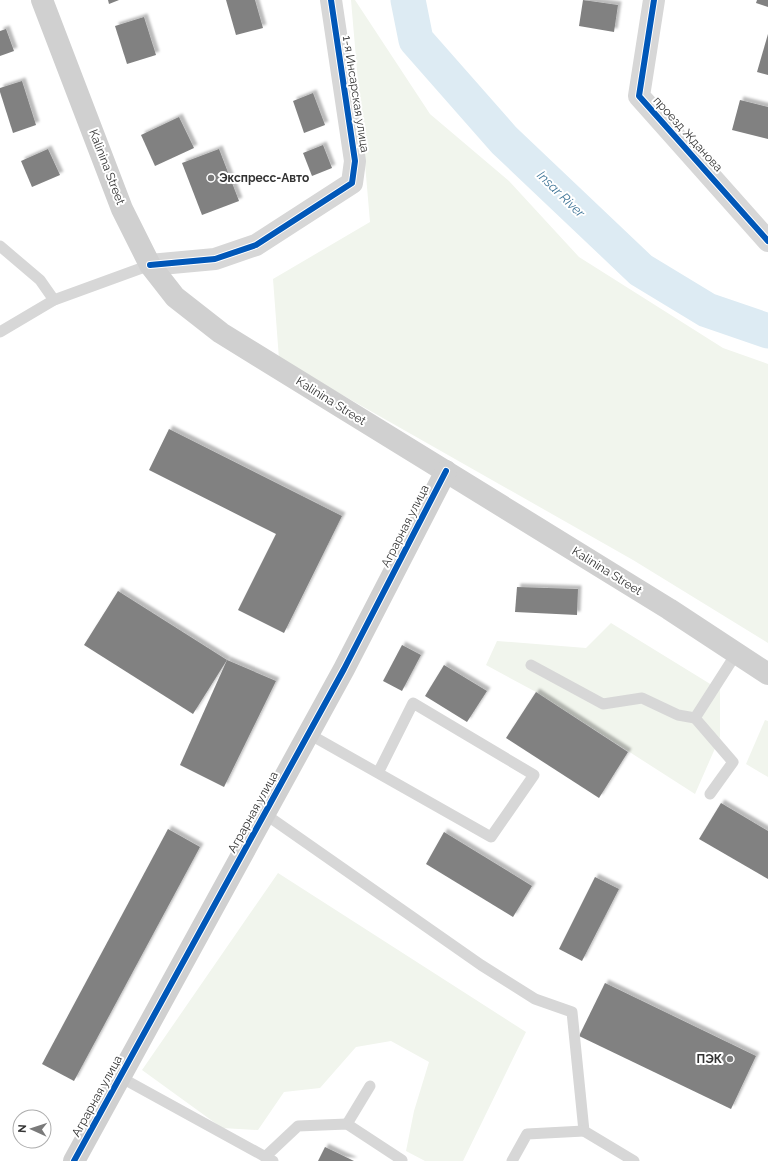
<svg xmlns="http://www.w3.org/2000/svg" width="768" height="1161" viewBox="0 0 768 1161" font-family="Raleway,sans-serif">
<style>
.green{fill:#f1f5ed}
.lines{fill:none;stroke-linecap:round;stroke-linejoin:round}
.river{stroke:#ddebf3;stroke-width:35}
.building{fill:#818181;filter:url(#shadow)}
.lane{stroke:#d7d7d7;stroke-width:11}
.street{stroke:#d7d7d7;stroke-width:22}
.secondary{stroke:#d0d0d0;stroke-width:22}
.cycleway-casing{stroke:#fff;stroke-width:8}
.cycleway{stroke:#0057b8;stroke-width:6}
.poi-dot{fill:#7a7a7a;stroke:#fff;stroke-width:1.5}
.labels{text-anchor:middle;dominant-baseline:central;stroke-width:4;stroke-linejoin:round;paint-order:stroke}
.street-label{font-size:12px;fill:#333;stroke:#fff}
.poi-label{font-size:12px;font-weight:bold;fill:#333;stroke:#fff;text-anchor:start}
.water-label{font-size:13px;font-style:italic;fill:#3f7597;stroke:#fff}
</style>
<defs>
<filter id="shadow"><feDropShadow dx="3.5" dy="-3.5" stdDeviation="1" flood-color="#0004"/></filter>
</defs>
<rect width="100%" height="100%" fill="#fff"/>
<g class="green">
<polygon points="351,0 355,0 430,114 509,181 579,257 723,348 768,364 768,643 633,560 279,359 273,279 370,222"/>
<polygon points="611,623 720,690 720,737 695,794 536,692 486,665 497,641 586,648"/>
<polygon points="765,720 768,721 768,777 746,764"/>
<polygon points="278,873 526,1032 463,1161 425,1161 406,1151 414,1111 429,1062 391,1041 356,1047 320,1088 284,1092 258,1130 222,1128 142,1070"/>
</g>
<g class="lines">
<polyline class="river" points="408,0 416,40 504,140 641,270 707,310 768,331"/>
</g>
<g class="building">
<polygon points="108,0 119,0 109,4"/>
<polygon points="226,0 255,0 263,28 236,35"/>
<polygon points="583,0 618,5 614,32 579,26"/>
<polygon points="757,0 768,0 768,7 756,3"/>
<polygon points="144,17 156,55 127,64 115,26"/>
<polygon points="6,29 14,51 0,56 0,31"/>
<polygon points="768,34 768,75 757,72"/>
<polygon points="22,81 36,125 13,133 0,92 0,88"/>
<polygon points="313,93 325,125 304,133 293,101"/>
<polygon points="740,100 768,107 768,139 732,130"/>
<polygon points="179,117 194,148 155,166 141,135"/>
<polygon points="323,145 332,168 312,176 303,153"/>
<polygon points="48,149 60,175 32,187 21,161"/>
<polygon points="219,149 239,201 202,215 182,163"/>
<polygon points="169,429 342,516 284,633 238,610 276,534 149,470"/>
<polygon points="517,587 578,589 577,615 515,612"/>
<polygon points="118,591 227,660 193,714 84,645"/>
<polygon points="402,645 421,655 402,691 383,681"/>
<polygon points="227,660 276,681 224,787 180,765"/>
<polygon points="444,665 487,691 467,722 425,696"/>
<polygon points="536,692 628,752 599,798 506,738"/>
<polygon points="721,803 768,831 768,879 699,839"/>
<polygon points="168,829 200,847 74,1081 42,1064"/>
<polygon points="444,832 532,886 513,917 426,864"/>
<polygon points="595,877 619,889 582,961 559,949"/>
<polygon points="605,983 756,1056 731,1109 579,1036"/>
<polygon points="325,1147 354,1161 318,1161"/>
</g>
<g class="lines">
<g class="lane">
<polyline points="0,246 40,280 54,300"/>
<polyline points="0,332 54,300 150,265"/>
<polyline points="531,665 603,704 642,698 678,715 695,718"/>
<polyline points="309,734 491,837 534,775 413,703 378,773"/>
<polyline points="710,794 733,762 695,718 736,654"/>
<polyline points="265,814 481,965 535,999 572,1012 584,1131 634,1161"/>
<polyline points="120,1077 273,1161"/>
<polyline points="347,1124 370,1086"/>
<polyline points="265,1157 298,1126 347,1124 402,1160"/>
<polyline points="512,1161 527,1134 584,1131"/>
</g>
<g class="street">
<polyline points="654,0 639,96 768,241"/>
<polyline points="150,265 215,259 256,245 352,183 355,161 331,0"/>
</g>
<g class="secondary">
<polyline points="42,0 122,209 150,265 175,297 221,333 669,609 768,674"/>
<polyline points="74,1161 344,669 446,471"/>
</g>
<defs>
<g id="cycleway">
<polyline points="654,0 639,96 768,241"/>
<polyline points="150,265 215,259 256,245 352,183 355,161 331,0"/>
<polyline points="74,1161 344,669 446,471"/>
</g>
</defs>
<use href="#cycleway" class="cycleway-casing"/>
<use href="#cycleway" class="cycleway"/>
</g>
<g class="poi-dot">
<circle cx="211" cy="178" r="4"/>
<circle cx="730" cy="1059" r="4"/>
</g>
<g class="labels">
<g class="street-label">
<text transform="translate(356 94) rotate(81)">1-я Инсарская улица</text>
<text transform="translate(688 134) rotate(48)">проезд Жданова</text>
<text transform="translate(107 167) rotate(69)">Kalinina Street</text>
<text transform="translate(331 401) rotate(32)">Kalinina Street</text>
<text transform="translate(405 526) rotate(-63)">Аграрная улица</text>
<text transform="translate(607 571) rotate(32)">Kalinina Street</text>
<text transform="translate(253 812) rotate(-61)">Аграрная улица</text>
<text transform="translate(97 1096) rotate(-61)">Аграрная улица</text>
</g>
<g class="poi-label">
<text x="219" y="178">Экспресс-Авто</text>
<text x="722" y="1059" text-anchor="end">ПЭК</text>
</g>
<g class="water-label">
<text transform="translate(561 194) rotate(44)">Insar River</text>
</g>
</g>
<g transform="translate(32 1129) rotate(273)"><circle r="19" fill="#ffffff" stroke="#adadad"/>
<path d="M0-3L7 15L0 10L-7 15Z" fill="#7a7a7a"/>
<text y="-6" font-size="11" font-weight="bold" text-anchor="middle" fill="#333333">N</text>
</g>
</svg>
